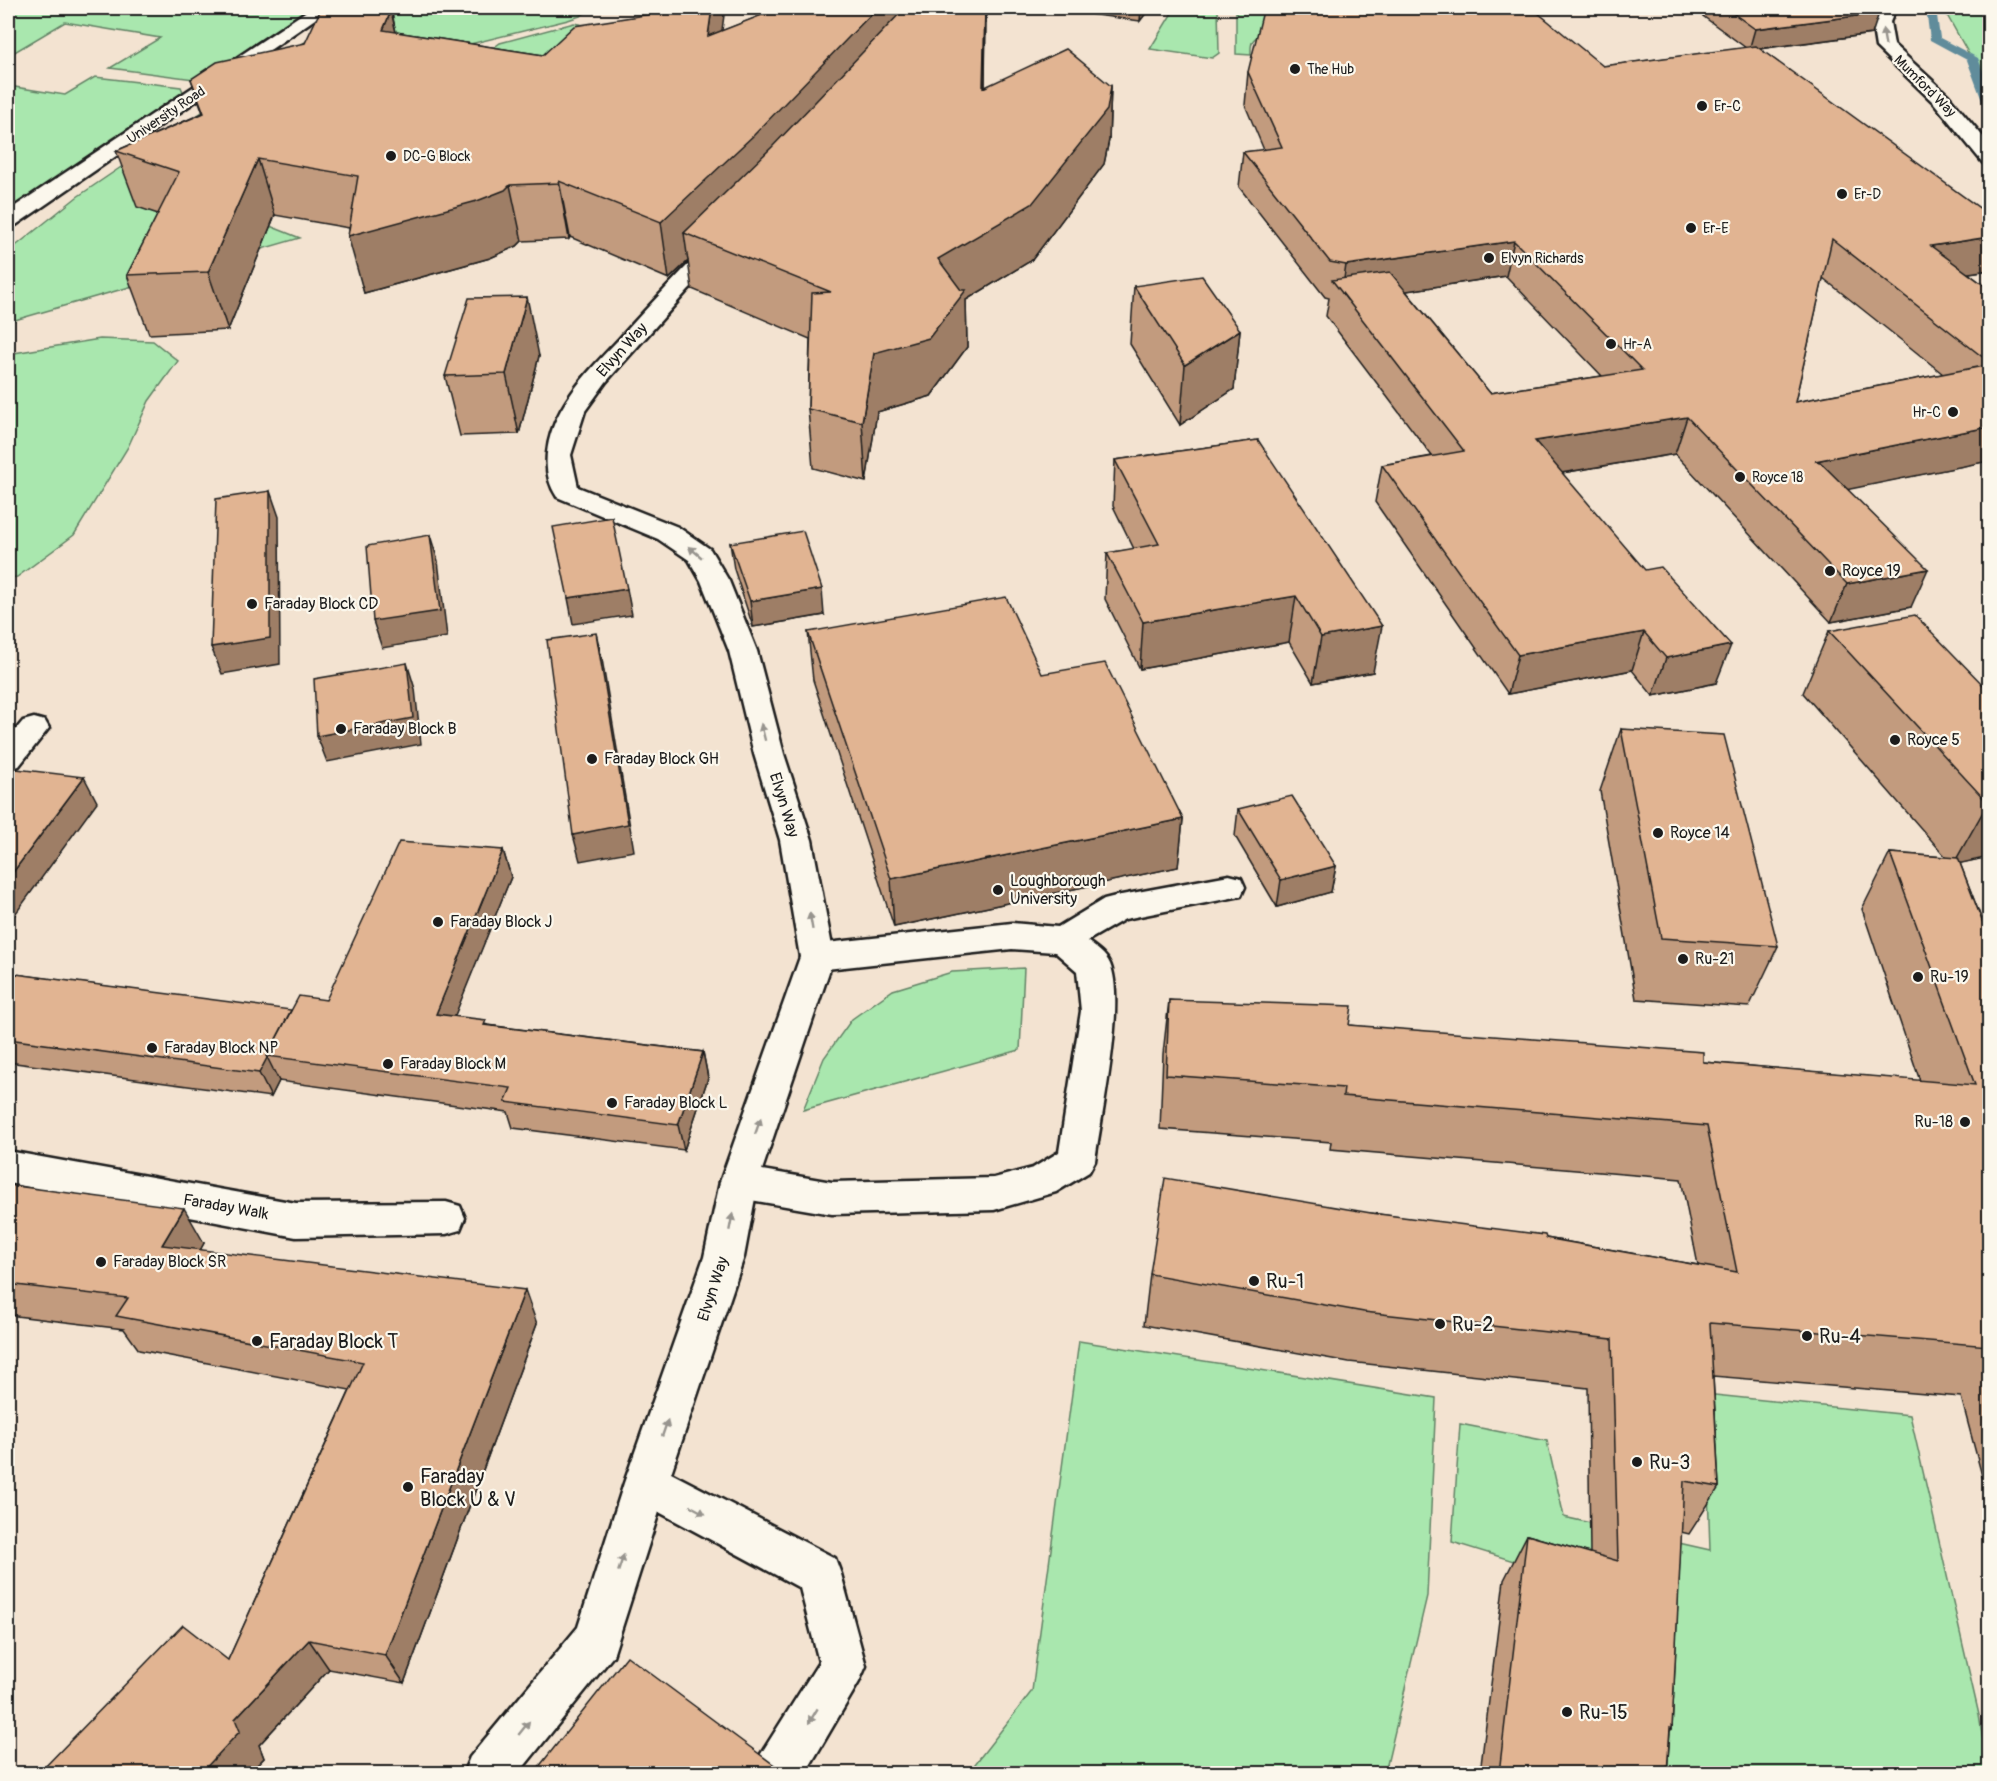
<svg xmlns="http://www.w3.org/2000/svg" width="1997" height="1781" viewBox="0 0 1997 1781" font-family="Pangolin,sans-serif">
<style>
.built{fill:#f3e3d1}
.green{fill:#a9e7ae;stroke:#628265;stroke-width:1.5}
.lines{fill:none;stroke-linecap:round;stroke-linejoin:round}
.stream{fill:#608c9b;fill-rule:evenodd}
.service-casing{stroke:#1c1c1c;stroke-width:5}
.pedestrian-casing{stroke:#1c1c1c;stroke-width:5}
.minor-casing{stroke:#1c1c1c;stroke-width:5}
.service{fill:#fbf7ec;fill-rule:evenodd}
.pedestrian{fill:#fbf7ec;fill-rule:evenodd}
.minor{fill:#fbf7ec;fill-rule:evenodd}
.wall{fill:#c29b7e;stroke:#1c1c1c;stroke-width:1.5;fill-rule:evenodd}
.shaded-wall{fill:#9e7e66;stroke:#1c1c1c;stroke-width:1.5}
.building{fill:#e1b492;stroke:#1c1c1c;stroke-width:1.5}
.oneway{fill:#97948e}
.poi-dot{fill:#1c1c1c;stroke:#fbf7ec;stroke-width:2}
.labels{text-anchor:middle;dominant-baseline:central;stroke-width:4.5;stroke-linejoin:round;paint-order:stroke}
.far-poi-label{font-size:14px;fill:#1c1c1c;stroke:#fbf7ec;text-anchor:start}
.far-street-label{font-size:14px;fill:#1c1c1c;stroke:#fbf7ec}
.street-label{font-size:16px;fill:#1c1c1c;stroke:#fbf7ec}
.poi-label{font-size:16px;fill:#1c1c1c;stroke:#fbf7ec;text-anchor:start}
.near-poi-label{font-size:20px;fill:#1c1c1c;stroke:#fbf7ec;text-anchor:start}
</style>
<rect width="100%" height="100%" fill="#fbf7ec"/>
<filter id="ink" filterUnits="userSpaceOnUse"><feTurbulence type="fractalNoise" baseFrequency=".0167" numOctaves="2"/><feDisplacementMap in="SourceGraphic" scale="12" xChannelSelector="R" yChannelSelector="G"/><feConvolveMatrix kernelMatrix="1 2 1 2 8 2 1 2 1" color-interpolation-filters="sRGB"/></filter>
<g filter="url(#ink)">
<rect class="built" x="8" y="8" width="1981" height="1765"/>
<g class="green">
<polygon points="8,8 309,8 210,76 194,79 110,68 160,38 65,22 8,56"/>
<polygon points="355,8 380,8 386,59 252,219 300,238 8,322 8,252 77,197"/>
<polygon points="392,8 577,8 592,9 580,16 568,20 442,51 399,58"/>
<polygon points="1175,8 1218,8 1219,53 1212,58 1150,49"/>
<path d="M 1236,8 L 1278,8 C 1274,14 1270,22 1266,28 C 1257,41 1250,34 1251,55 L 1236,54 Z"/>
<polygon points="1943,8 1989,8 1989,90"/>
<polygon points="574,23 584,25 564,59 438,89 500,43"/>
<polygon points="95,77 181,87 184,94 113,138 8,213 8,86 65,95"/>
<polygon points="100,339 153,341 178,361 149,401 128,447 74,535 17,577 8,578 8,354"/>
<polygon points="1024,968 1020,1050 803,1110 824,1058 852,1019 893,990 952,972"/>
<polygon points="1079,1341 1436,1398 1427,1596 1385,1773 968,1773 1032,1691"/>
<polygon points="1705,1394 1910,1415 1979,1715 1988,1773 1667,1773 1675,1611 1452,1542 1460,1424 1547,1441 1564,1517 1710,1550"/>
</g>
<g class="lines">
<polygon class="stream" points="1926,8 1936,8 1940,38 1978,58 1990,89 1990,109 1984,106 1967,60 1930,40"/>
<defs>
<g id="service">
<polygon points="34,718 45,721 49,728 19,766 8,769 8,739 23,721"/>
<path d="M 1229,875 L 1241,878 L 1245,887 L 1241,896 L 1125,919 L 1087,941 C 1096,948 1106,954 1110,964 C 1126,1002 1101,1116 1095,1161 L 1089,1172 L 1056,1192 L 994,1210 L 832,1214 L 739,1198 L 726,1193 L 720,1182 L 726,1171 L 739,1166 L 832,1182 L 994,1178 L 1033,1168 L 1059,1152 L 1081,1011 L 1077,971 L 1055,952 L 1012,949 L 817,970 L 805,966 L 800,957 L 805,948 L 817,944 L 1012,923 L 1058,927 L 1104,899 L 1116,896 Z"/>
</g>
<polygon id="pedestrian" points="8,1151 296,1203 446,1202 460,1206 465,1218 460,1230 446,1234 296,1237 8,1183"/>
<g id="minor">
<polygon points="311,8 331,8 16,225 8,226 8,211"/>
<polygon points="1878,8 1896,8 1890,22 1894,45 1948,95 1990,145 1990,165 1983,163 1934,103 1876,47 1872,22"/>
<path d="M 721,237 L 729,239 L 732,244 L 729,249 L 688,290 L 606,382 L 585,411 L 571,455 L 578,487 L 678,527 L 710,549 L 729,581 L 757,651 L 784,754 L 812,840 L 834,957 L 758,1182 L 744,1257 L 671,1473 L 835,1558 L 841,1574 L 866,1666 L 859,1682 L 805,1774 L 752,1774 L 759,1757 L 819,1662 L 800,1588 L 659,1512 L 613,1656 L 518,1774 L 463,1774 L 470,1757 L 578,1627 L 624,1483 L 704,1257 L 720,1182 L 800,957 L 780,840 L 754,754 L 729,651 L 701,581 L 689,560 L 658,539 L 557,497 C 539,471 547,435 561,410 C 576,383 598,361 619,339 C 649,305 681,272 713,239 Z"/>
</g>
</defs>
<use href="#service" class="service-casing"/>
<use href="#pedestrian" class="pedestrian-casing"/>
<use href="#minor" class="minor-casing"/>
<use href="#service" class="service"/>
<use href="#pedestrian" class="pedestrian"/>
<use href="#minor" class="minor"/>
</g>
<g class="wall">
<polygon points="780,8 902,8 902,10 904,8 986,8 985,88 1111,86 1109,140 1104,164 1032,260 966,300 967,347 931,396 877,412 866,482 813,468 808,409 810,339 692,289 688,261 669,279 570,237 569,239 522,241 517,246 490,258 364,293 349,228 275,215 228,330 149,334 127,275 158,214 137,207 116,151 203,113 191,79 305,43 391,11 396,32 543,55 722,31"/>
<polygon points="1044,8 1150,8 1140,21"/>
<path d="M 1692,8 L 1878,8 L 1872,34 L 1759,49 L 1989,270 L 1968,273 L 1989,289 L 1989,461 L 1847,489 L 1911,607 L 1831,622 L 1675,454 L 1562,473 L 1716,683 L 1653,696 L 1632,670 L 1508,694 L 1375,502 L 1382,465 L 1432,456 L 1326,316 L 1329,298 L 1325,297 L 1239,187 L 1243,152 L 1264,150 L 1245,105 L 1248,72 L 1603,66 L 1746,48 ZM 1506,276 L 1602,376 L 1490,393 L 1406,291 ZM 1823,278 L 1911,348 L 1943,374 L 1795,402 Z"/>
<polygon points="1134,286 1240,330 1234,389 1180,425 1130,344"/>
<polygon points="539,356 519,434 460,436 445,376"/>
<polygon points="1258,440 1373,672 1313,683 1289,642 1140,669 1105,599 1107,553 1134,549 1113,506 1115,460"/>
<polygon points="730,543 824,615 753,627 734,569"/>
<polygon points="1829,631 1989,691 1989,857 1960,863 1989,939 1989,1502 1961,1397 1713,1376 1719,1487 1689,1534 1681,1532 1672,1729 1670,1731 1667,1773 1480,1773 1504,1580 1527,1535 1590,1553 1588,1388 1349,1362 1144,1325 1150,1274 1371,1213 1546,1238 1698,1265 1681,1179 1330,1149 1331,1142 1160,1129 1163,1054 1169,1000 1349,1025 1703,1062 1920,1081 1862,909 1890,853 1946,857 1803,693"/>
<polygon points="808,632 1042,674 1183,819 1178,867 894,927 813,680"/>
<polygon points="1621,729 1778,946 1749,1007 1636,999 1600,791"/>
<polygon points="1238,809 1336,866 1331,892 1277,907 1235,836"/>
<polygon points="503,850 511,877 454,1016 488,1025 703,1052 708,1078 684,1150 513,1128 508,1112 279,1081 271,1097 8,1062 8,973 291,1011 326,1000"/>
<polygon points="8,1185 204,1243 200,1250 537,1324 404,1683 329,1669 259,1745 264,1758 249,1773 228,1660 350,1390 139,1350 124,1329 8,1315"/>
</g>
<g class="shaded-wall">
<polygon points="712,8 725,8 714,89 708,36"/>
<polygon points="877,8 902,8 903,34 684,233 688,261 669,279 661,222"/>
<polygon points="985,8 986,8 984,142 983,88"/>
<polygon points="1141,8 1150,8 1140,21"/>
<polygon points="391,11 403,63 383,30"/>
<polygon points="1879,13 1872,34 1749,50 1755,29"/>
<polygon points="1111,86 1109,140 1104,164 1032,260 966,300 967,347 931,396 877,412 866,482 862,422 874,353 938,259"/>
<polygon points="258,159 275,215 228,330 208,272"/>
<polygon points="559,181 570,237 569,239 559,183"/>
<polygon points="510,185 522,241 517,246 490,258 364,293 348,236"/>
<polygon points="1989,237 1989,270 1916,281 1931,246"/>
<polygon points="1514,241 1506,276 1347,300 1342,293 1346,265"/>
<polygon points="527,297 539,356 519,434 506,374"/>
<polygon points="1240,330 1234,389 1180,425 1185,365"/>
<polygon points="1687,417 1675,454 1525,479 1535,441"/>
<polygon points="1989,427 1989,461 1801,499 1815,461"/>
<polygon points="270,491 279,517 280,664 222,674 211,647"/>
<polygon points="430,535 438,561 447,637 382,648 373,621"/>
<polygon points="1928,569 1911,607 1831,622 1847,584"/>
<polygon points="627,589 632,615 573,624 568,598"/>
<polygon points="822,589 824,615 753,627 750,601"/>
<polygon points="1296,596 1289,642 1140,669 1143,622"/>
<polygon points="1382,626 1373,672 1313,683 1321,637"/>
<polygon points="1644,632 1632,670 1508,694 1518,655"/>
<polygon points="596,633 602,659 634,851 580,861 573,835"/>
<polygon points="1731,645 1716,683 1653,696 1666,658"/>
<polygon points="407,663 415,689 421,744 327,762 317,736"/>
<polygon points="84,777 97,802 8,924 8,879"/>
<polygon points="1989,802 1989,857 1953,865 1988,803"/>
<polygon points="1183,819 1178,867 894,927 891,879"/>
<polygon points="503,850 511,877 445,1040 436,1014"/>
<polygon points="1336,866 1331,892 1277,907 1281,880"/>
<polygon points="703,1052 708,1078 684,1150 678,1125"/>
<polygon points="267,1057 279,1081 271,1097 259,1073"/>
<polygon points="184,1208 204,1243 184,1280 162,1245"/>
<polygon points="525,1290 537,1324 404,1683 385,1655"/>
<polygon points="309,1640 329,1669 259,1745 264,1758 249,1773 201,1773 235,1719"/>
</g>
<g class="building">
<polygon points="659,8 712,8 708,36 780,8 877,8 754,135 661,222 559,181 559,183 510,185 505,190 477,201 348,236 358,176 258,159 208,272 127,275 179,172 116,151 204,113 191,79 217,62 305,43 320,11 391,11 383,30 543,55 574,26 657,13"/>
<polygon points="905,8 985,8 983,88 1066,49 1111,86 1107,110 1032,204 938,259 961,290 966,290 929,338 874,353 862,422 808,409 812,293 831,292 684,233 772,147"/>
<polygon points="1267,8 1532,8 1603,66 1756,46 1989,215 1989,237 1931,246 1989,289 1989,362 1832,239 1795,402 1989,365 1989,427 1815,461 1820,462 1928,569 1847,584 1687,417 1535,441 1645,570 1661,567 1731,645 1666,658 1644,632 1518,655 1382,465 1464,451 1332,280 1390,272 1490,393 1642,370 1514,241 1346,265 1330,262 1243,152 1282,147 1248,72 1263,11"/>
<polygon points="1726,8 1878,8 1879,13 1755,29"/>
<polygon points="1202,276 1240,330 1185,365 1134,286"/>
<polygon points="527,297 506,374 445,376 469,298"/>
<polygon points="1258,440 1382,626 1321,637 1296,596 1143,622 1107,553 1159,544 1115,460"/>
<polygon points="270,491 270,638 211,647 216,499"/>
<polygon points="612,517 627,589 568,598 553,527"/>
<polygon points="803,531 822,589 750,601 730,543"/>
<polygon points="430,535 440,611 373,621 367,546"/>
<polygon points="1006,597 1042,674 1105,663 1183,819 891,879 808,632"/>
<polygon points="1915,615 1989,691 1989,802 1988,803 1829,631"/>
<polygon points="596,633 628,824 573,835 547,640"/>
<polygon points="407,663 413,718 317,736 314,679"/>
<polygon points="1621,729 1724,735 1778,946 1661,938"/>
<polygon points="8,768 84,777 8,879"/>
<polygon points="1292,796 1336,866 1281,880 1238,809"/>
<polygon points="399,842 503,850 436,1014 486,1020 484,1025 703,1052 678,1125 505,1102 511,1088 267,1056 299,996 326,1000"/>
<polygon points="1890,853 1958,858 1989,939 1989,1346 1710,1323 1719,1487 1684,1481 1672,1729 1670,1728 1667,1773 1499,1773 1527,1535 1618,1561 1612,1339 1364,1312 1150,1274 1165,1178 1371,1213 1545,1235 1546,1238 1737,1272 1707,1126 1343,1096 1344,1088 1166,1075 1169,1000 1352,1006 1349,1025 1703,1052 1703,1062 1975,1085"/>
<polygon points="8,973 291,1010 267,1056 268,1056 259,1073 8,1039"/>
<polygon points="8,1185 184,1208 162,1245 525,1290 385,1655 309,1640 235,1719 240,1731 201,1773 39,1773 183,1625 228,1660 363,1362 116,1316 128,1298 8,1284"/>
<polygon points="627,1656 785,1773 534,1773"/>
</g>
<defs><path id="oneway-solid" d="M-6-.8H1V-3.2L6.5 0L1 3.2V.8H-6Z" transform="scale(1.5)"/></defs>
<g class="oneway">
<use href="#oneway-solid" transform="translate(1884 37) rotate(-100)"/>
<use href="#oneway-solid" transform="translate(695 552) rotate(-140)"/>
<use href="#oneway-solid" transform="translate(763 732) rotate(-104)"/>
<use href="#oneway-solid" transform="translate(811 921) rotate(-100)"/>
<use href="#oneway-solid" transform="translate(758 1126) rotate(-71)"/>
<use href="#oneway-solid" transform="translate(731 1222) rotate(-79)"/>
<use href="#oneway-solid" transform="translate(665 1428) rotate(-71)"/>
<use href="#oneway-solid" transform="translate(698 1510) rotate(28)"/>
<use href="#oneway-solid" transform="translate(621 1563) rotate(-72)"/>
<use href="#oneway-solid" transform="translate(813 1716) rotate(121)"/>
<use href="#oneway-solid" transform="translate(524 1728) rotate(-51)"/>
</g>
</g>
<g class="poi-dot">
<circle cx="1295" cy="69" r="6"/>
<circle cx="1702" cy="106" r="6"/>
<circle cx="391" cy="156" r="6"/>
<circle cx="1842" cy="194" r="6"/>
<circle cx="1691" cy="228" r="6"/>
<circle cx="1489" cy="258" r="6"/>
<circle cx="1611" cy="344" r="6"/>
<circle cx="1953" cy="412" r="6"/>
<circle cx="1740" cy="477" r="6"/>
<circle cx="1830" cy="571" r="6"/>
<circle cx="252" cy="604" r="6"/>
<circle cx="341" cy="729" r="6"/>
<circle cx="1895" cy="740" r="6"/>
<circle cx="592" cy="759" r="6"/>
<circle cx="1658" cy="833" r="6"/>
<circle cx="998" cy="890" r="6"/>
<circle cx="438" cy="922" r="6"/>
<circle cx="1683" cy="959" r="6"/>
<circle cx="1918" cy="977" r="6"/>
<circle cx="152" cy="1048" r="6"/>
<circle cx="388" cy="1064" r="6"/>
<circle cx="612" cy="1103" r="6"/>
<circle cx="1965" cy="1122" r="6"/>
<circle cx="101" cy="1262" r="6"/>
<circle cx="1254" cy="1281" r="6"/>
<circle cx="1440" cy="1324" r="6"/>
<circle cx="1807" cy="1336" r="6"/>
<circle cx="257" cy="1341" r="6"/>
<circle cx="1637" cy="1462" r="6"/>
<circle cx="408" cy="1487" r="6"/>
<circle cx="1567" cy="1712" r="6"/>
</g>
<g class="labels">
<g class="far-poi-label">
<text x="1307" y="69">The Hub</text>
<text x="1714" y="106">Er-C</text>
<text x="403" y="156">DC-G Block</text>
<text x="1854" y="194">Er-D</text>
<text x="1703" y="228">Er-E</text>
<text x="1501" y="258">Elvyn Richards</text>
<text x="1623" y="344">Hr-A</text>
<text x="1941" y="412" text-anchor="end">Hr-C</text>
<text x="1752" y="477">Royce 18</text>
</g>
<g class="far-street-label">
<text transform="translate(1925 86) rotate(45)">Mumford Way</text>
<text transform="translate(166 115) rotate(-34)">University Road</text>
</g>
<g class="street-label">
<text transform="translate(622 350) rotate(-48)">Elvyn Way</text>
<text transform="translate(784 805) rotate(73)">Elvyn Way</text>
<text transform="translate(226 1207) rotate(10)">Faraday Walk</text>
<text transform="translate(713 1289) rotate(-72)">Elvyn Way</text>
</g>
<g class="poi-label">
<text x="1842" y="571">Royce 19</text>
<text x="264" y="604">Faraday Block CD</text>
<text x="353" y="729">Faraday Block B</text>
<text x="1907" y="740">Royce 5</text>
<text x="604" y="759">Faraday Block GH</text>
<text x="1670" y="833">Royce 14</text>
<text x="1010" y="881">Loughborough<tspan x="1010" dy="18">University</tspan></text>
<text x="450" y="922">Faraday Block J</text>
<text x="1695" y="959">Ru-21</text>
<text x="1930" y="977">Ru-19</text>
<text x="164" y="1048">Faraday Block NP</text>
<text x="400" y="1064">Faraday Block M</text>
<text x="624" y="1103">Faraday Block L</text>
<text x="1953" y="1122" text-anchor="end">Ru-18</text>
<text x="113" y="1262">Faraday Block SR</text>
</g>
<g class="near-poi-label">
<text x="1266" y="1281">Ru-1</text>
<text x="1452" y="1324">Ru-2</text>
<text x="1819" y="1336">Ru-4</text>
<text x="269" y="1341">Faraday Block T</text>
<text x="1649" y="1462">Ru-3</text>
<text x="420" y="1476">Faraday<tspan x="420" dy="23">Block U &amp; V</tspan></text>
<text x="1579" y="1712">Ru-15</text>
</g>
</g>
<rect width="1997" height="1781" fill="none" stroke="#fbf7ec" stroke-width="30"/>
<rect x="15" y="15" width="1967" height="1751" fill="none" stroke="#1c1c1c" stroke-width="2" filter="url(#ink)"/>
</svg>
